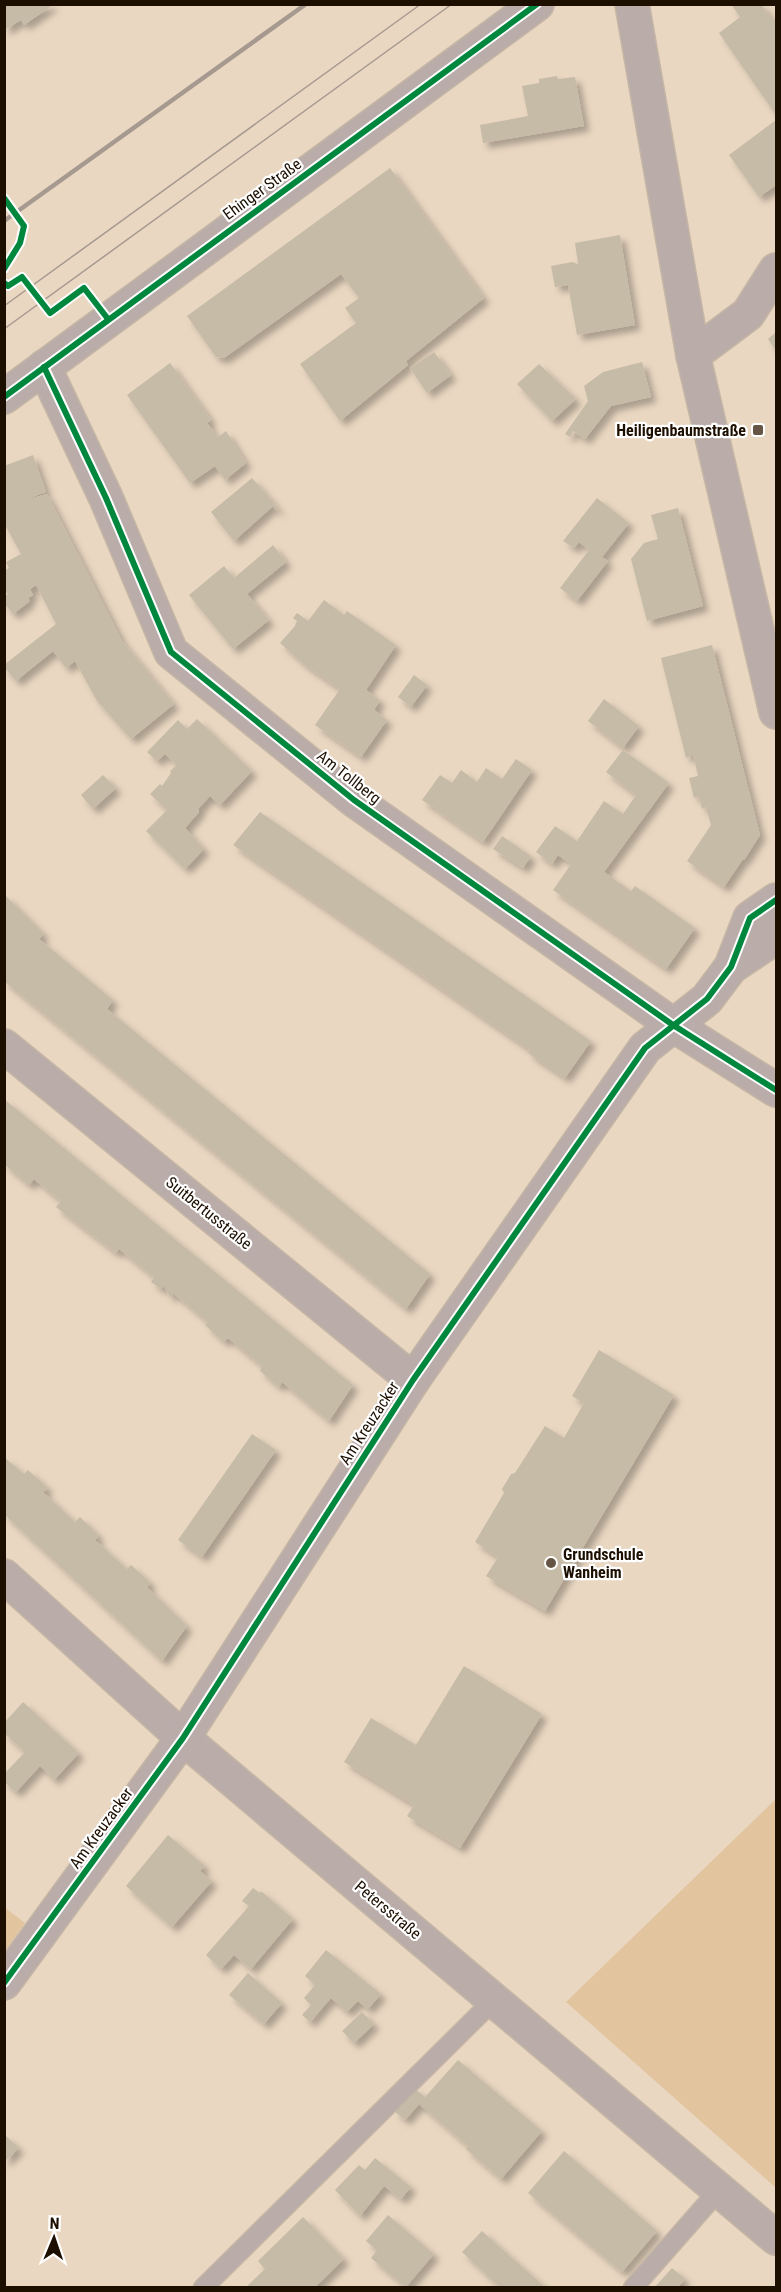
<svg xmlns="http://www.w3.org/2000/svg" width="781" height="2292" viewBox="0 0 781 2292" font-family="'Roboto Condensed',sans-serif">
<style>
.green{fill:#e2c49f}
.building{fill:#c6bba6;filter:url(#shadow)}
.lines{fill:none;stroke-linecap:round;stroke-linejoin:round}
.service-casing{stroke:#c5b6a5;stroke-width:21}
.minor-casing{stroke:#c5b6a5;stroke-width:36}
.tertiary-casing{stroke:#c5b6a5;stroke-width:36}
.path{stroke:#aba099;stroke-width:4;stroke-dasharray:1.5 4.5;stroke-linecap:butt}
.service{stroke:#b9aca9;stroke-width:18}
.minor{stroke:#b9aca9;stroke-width:33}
.tertiary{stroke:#b9aca9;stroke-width:33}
.tram{stroke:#a6998f;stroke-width:1.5}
.rail{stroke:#a6998f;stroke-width:4.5}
.cycleway-casing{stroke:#fff;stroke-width:10}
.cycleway{stroke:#00873e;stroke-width:6}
.poi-dot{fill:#645544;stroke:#fff;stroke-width:2}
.labels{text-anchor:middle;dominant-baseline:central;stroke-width:4.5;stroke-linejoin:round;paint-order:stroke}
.street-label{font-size:16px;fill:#1d0f00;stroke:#fff}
.poi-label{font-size:16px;font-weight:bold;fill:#1d0f00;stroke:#fff;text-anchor:end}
</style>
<defs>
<filter id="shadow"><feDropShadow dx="5.5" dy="5.5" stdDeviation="3" flood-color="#0004"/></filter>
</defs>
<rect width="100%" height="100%" fill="#e9d7c1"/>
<g class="green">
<polygon points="776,1799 776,2188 566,2002"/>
<polygon points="4,1907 25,1923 5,1951 4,1951"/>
</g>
<g class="building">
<polygon points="4,4 54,4 24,25 21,20 4,30"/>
<polygon points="731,4 761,4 776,26 776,115 719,33 740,17"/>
<polygon points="557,76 558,79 575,77 584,126 483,143 480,125 528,116 522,86 539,83 539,79"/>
<polygon points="776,120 776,185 759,197 729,155"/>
<polygon points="390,168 484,298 406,361 408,365 340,421 300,364 356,323 345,308 359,298 341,274 224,358 216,357 187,316"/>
<polygon points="620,235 635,325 577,335 568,285 555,287 551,266 572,262 578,264 575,243"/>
<polygon points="776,332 776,351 768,339"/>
<polygon points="434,352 451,375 427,393 410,368"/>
<polygon points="642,362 651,397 611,406 585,439 573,431 570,437 565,434 588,401 584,386 603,372"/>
<polygon points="170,363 211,420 207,423 218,437 226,431 246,463 225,480 215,466 190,483 127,395"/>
<polygon points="539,364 576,399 552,421 517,384"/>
<polygon points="33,455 46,492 19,502 47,494 122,641 174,704 131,739 97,701 75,661 66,668 53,651 16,681 4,667 4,665 56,624 36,585 30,589 33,595 28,598 30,601 13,614 4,603 4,597 8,594 4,589 4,571 9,568 6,562 21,554 4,523 6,510 4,507 4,466"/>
<polygon points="252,478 279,509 277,511 273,506 234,541 211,512"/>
<polygon points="597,498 629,523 602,557 608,561 577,601 560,588 589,550 579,542 574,548 563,541"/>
<polygon points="678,508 703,606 647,621 631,559 644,543 658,539 651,515"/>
<polygon points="273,545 286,562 247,594 269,620 233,649 189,595 224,566 234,578"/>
<polygon points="324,600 344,615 347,611 396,645 366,690 380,700 374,710 387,720 361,757 315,725 340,689 305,665 280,643 295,626 297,621 293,618 297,613 308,621"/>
<polygon points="712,645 760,835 744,860 743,859 724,887 687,861 711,825 706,807 702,809 699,796 694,798 689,778 698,776 693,755 686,758 661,658"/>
<polygon points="414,675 427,685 411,707 398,697"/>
<polygon points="604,699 639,726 623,748 588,721"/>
<polygon points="197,719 252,771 220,805 210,796 199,808 199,812 185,828 204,849 185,869 146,831 167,810 150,794 160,784 162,786 171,773 170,771 177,765 165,754 157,761 147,752 178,720 187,729"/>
<polygon points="623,750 669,783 604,872 631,891 635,886 695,928 666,969 553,890 571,864 558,855 552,864 536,852 555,826 577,841 604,801 623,814 636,795 606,772"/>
<polygon points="516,759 532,770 483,842 435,809 439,803 434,808 422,800 440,775 452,783 461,770 477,782 486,768 502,779"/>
<polygon points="103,775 116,788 93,809 81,795"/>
<polygon points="260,812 591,1041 565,1078 528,1053 530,1050 233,845"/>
<polygon points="502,836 531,856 523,868 493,849"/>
<polygon points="4,894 44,934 39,939 113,1000 107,1009 430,1274 406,1309 4,981"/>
<polygon points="4,1099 353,1385 329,1421 282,1382 279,1387 260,1371 262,1366 228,1338 224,1342 205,1325 208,1322 173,1293 170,1298 164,1286 161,1289 151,1282 154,1277 119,1249 116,1253 56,1207 61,1201 47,1190 34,1179 29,1185 4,1164"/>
<polygon points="599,1350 674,1395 545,1611 486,1576 498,1557 475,1542 504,1493 502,1489 511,1474 515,1473 545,1426 564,1438 584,1403 572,1396"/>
<polygon points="252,1434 276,1450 202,1557 178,1540"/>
<polygon points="4,1457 24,1474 28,1470 48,1488 43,1492 75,1522 80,1517 99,1536 95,1540 127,1569 131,1565 151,1583 147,1587 187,1626 162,1661 4,1514"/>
<polygon points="464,1666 542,1714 460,1848 407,1816 414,1805 344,1762 371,1718 416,1745"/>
<polygon points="23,1702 79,1753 54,1780 40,1766 16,1792 4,1782 4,1774 25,1752 4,1733 4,1723"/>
<polygon points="168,1835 205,1866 200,1871 212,1881 172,1927 126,1886"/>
<polygon points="253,1888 260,1893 261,1891 293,1919 251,1969 234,1955 221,1969 206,1955 249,1906 242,1901"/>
<polygon points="326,1950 381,1994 368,2009 358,2001 347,2012 331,1998 310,2022 302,2015 311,2005 304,1998 315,1985 305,1976"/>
<polygon points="248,1973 282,2003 264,2024 229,1995"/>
<polygon points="362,2012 374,2024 354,2043 342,2031"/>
<polygon points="458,2060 542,2131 501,2179 466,2149 468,2146 419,2104 405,2120 394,2111 414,2088 425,2097"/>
<polygon points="4,2134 19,2148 4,2162"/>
<polygon points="564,2151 657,2231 622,2272 528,2193"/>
<polygon points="375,2158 411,2187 401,2199 384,2186 360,2216 335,2190 359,2165 365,2170"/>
<polygon points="388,2215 434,2254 406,2287 371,2258 377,2250 366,2241"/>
<polygon points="303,2217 344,2259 314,2288 245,2288 265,2269 258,2261"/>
<polygon points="482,2231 546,2288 501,2288 462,2252"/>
<polygon points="672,2268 685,2279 677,2288 654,2288"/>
</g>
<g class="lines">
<defs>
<g id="service">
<polyline points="203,2288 494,2000"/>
<polyline points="633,2288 719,2190"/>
</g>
<g id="minor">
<polyline points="632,4 693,355 776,712"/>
<polyline points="693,355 748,314 776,270"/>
<polyline points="44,367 106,498 171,652 354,800 673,1025 776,1090"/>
<polyline points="731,967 776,937"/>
<polyline points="4,1046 413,1380"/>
<polyline points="4,1576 183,1738 776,2238"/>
<polyline points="4,1983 183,1738 413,1380 645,1048 707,999 731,967 750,918 776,900"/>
</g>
<polyline id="tertiary" points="4,397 537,4"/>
</defs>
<use href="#service" class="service-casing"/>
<use href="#minor" class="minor-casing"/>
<use href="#tertiary" class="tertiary-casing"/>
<g class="path">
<polyline points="4,198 24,226 20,243 4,269"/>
<polyline points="4,283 8,286 22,277 50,313 84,288 89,295"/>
</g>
<use href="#service" class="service"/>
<use href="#minor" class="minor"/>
<use href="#tertiary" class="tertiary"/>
<g class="tram">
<polyline points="4,306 421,4"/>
<polyline points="4,329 452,4"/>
</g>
<polyline class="rail" points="4,221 306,4"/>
<defs>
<g id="cycleway">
<polyline points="4,198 24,226 20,243 4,269"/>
<polyline points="4,283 8,286 22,277 50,313 84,288 108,319"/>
<polyline points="44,367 106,498 171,652 354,800 673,1025 776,1090"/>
<polyline points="4,397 537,4"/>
<polyline points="4,1983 183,1738 413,1380 645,1048 707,999 731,967 750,918 776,900"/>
</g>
</defs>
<use href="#cycleway" class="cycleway-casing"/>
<use href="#cycleway" class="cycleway"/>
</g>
<g class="poi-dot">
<rect x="752" y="424" width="12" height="12" rx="3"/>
<circle cx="551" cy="1563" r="6"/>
</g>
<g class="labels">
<g class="street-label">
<text transform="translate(262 189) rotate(-36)">Ehinger Straße</text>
<text transform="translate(349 777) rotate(38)">Am Tollberg</text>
<text transform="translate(209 1213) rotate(39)">Suitbertusstraße</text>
<text transform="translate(369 1423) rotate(-57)">Am Kreuzacker</text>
<text transform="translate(101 1828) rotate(-54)">Am Kreuzacker</text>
<text transform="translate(388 1910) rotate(40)">Petersstraße</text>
</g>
<g class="poi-label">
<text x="746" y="430">Heiligenbaumstraße</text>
<text x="563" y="1554" text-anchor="start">Grundschule<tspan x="563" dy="18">Wanheim</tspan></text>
</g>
</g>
<rect width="781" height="2292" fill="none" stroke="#1d0f00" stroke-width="12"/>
<g transform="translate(54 2238) rotate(2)" stroke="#ffffff" stroke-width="4.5" paint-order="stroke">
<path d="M0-4.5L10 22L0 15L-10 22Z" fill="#1d0f00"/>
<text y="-9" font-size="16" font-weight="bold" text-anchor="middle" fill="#1d0f00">N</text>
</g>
</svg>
